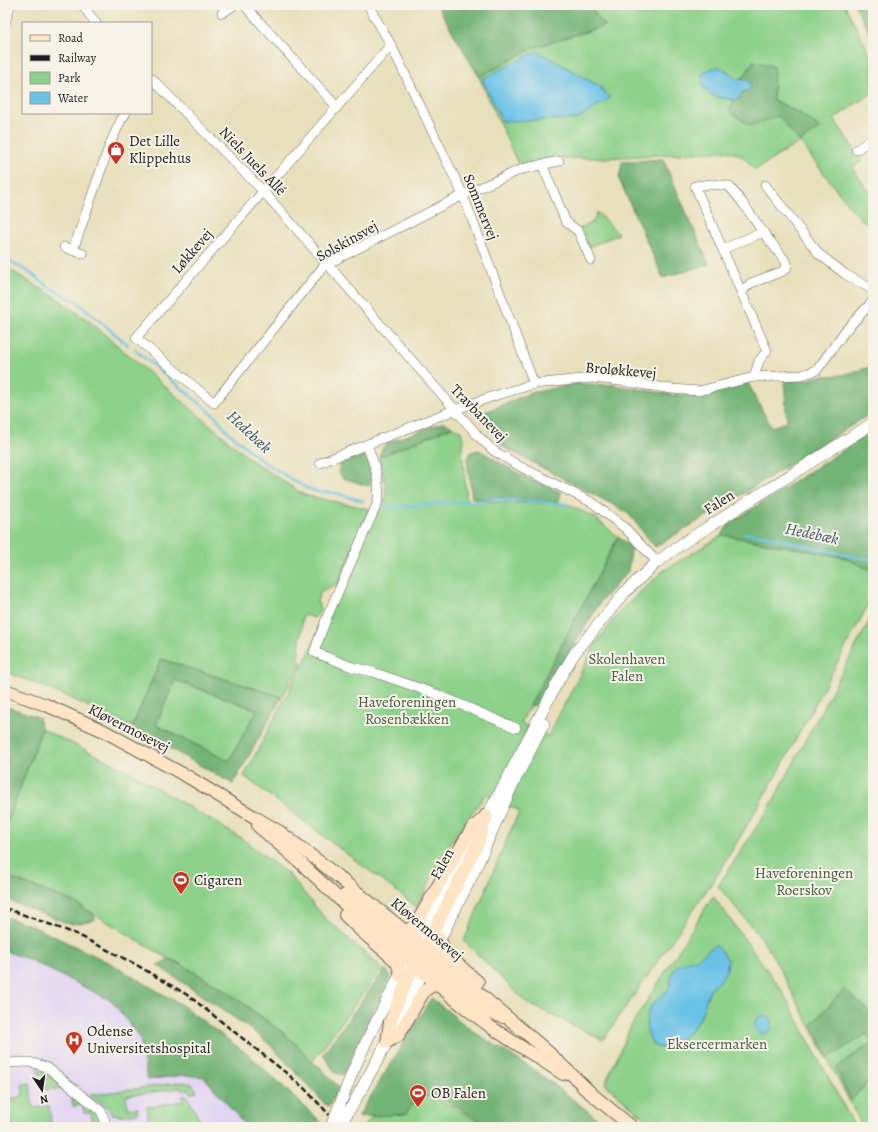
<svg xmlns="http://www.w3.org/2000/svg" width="878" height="1132" viewBox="0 0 878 1132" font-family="Alegreya,serif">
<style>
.built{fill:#e2d4f3}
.green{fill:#8dd18a;stroke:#547653;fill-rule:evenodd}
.forest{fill:#72b376;stroke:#476849;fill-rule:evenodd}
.water{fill:#6bc2e8;stroke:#446f82}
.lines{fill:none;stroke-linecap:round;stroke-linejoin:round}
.stream{stroke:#6bc2e8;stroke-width:2.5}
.minor-casing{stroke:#636154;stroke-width:10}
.tertiary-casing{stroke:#636154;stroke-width:12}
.secondary-casing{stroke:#636154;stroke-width:14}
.minor{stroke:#fff;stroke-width:9}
.tertiary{stroke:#fff;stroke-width:11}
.secondary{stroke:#ffe4c6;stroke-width:12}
.rail{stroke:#1c1c1c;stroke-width:2.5;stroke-dasharray:6 3;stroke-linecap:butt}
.tertiary-bridge-casing{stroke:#636154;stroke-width:12;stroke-linecap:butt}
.tertiary-bridge{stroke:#fff;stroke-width:11}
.labels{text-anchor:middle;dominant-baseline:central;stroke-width:4;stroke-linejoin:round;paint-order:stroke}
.poi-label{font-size:15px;fill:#1c1c1c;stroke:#f7f3e8;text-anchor:start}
.street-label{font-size:15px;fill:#1c1c1c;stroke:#f7f3e8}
.park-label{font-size:15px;fill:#445b42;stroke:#f7f3e8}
.water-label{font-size:16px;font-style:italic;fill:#385663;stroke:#f7f3e8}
</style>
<rect width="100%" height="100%" fill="#f7f3e8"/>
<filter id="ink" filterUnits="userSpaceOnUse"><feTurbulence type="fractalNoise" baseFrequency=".025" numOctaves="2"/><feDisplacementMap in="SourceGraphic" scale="8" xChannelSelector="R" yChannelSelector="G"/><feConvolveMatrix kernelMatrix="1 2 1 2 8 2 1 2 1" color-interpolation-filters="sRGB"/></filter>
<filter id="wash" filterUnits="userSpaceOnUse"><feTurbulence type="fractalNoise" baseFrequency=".012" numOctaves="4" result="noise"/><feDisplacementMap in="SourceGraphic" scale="16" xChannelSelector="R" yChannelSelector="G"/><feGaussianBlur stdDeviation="0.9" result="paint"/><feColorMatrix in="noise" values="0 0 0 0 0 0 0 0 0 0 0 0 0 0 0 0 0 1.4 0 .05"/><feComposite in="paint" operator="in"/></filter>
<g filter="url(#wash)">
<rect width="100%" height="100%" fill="#e8e0bc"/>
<polygon class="built" points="5,951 28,959 111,1001 140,1038 147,1080 184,1075 204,1077 247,1127 5,1127"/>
<g class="green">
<path d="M 589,5 L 845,5 L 873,61 L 873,92 L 834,119 L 862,161 L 852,168 L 868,190 L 873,193 L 873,227 L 862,220 L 848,205 L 800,142 L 755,170 C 746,158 742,155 728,151 L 605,158 L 554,158 L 518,164 L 479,77 L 533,48 L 604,26 ZM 773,66 L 773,100 L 801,114 L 820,128 L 778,116 L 729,111 L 734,100 C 721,97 708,99 704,84 L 729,72 L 737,80 Z"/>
<polygon points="597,212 619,234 589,247 580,228 593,222"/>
<path d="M 5,267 L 58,299 L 90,322 L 251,460 L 304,495 L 369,509 L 337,584 L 321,591 L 317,601 L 321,611 L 314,618 L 303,614 L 298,660 L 302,663 L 282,697 L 161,659 L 132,727 C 90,707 48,687 5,672 Z"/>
<polygon points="452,427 461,431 464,442 462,449 467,501 567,504 594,517 618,537 521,723 548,736 596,643 622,609 663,571 722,535 843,557 873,571 873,596 780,769 718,874 603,1040 527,1003 464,941 519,811 486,794 449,844 417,907 244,776 308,655 371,507 384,506 386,488 379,457"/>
<polygon points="873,614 873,1127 863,1127 773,956 760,937 718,886 771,805"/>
<polygon points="175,680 258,710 229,761 156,725"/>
<polygon points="42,729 123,768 241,838 289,875 324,917 382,968 312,1062 298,1046 282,1032 225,990 177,962 169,959 74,902 5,876 5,829"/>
<polygon points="713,896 781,989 855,1127 655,1127 605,1084 631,1026"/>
<polygon points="37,1067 46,1072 65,1087 64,1088 46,1090 44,1074 39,1074"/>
<path d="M 183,1082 L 192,1084 L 197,1091 L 191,1094 L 189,1090 L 182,1091 L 181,1088 L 126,1096 L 128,1109 L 138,1108 L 138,1113 L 118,1116 L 117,1114 L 112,1115 C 106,1101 99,1104 89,1096 L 91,1095 Z"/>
<polygon points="30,1083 33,1108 49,1106 51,1123 22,1127 12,1127 11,1119 5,1120 5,1108 8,1108 8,1104 11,1103 13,1098 23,1096 22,1084"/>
<polygon points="401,1088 423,1090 488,1127 362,1127"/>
<polygon points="71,1091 95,1109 103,1127 93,1127 91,1113 84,1113 82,1105 73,1106"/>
<polygon points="182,1096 187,1096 198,1117 201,1127 152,1127 151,1125 149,1125 147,1107 183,1101"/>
</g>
<g class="forest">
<polygon points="437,5 589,5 604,26 533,48 479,77"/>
<polygon points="855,5 873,5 873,40"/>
<polygon points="753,61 774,66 773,100 801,114 820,128 800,142 778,116 750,126 729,111 734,100 739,99 742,92 749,90 743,79 737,80 745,76"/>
<polygon points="663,159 672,180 709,264 663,278 619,179 622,162"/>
<polygon points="873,366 873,412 728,503 655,547 627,512 505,448 480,419 481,414 530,393 575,384 614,385 673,395 701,395 748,383 771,427 787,422 784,380 806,380 820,376 843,375"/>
<polygon points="444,422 452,427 379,457 382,449 387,443"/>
<polygon points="873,431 873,571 843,557 722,535 729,524"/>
<polygon points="479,450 521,475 561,492 559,502 472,498 467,460 471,452"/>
<polygon points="364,455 368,462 373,482 368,486 343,478 338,473 341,463"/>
<polygon points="618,537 630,546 631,550 628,571 601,601 538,704 529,707"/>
<path d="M 161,659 L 282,697 L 233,784 L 132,727 ZM 175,680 L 257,710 L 229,761 L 156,725 Z"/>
<polygon points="5,706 40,718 39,721 42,729 5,829"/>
<polygon points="5,876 74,902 94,915 94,920 73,924 64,922 5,899"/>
<polygon points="5,917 30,925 108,962 180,1004 250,1056 321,1122 319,1127 247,1127 204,1077 184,1075 147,1080 140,1038 112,1001 28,959 5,951"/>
<polygon points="169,959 177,962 225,990 282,1032 298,1046 312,1062 320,1067 339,1088 328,1107 270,1045 255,1032 157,965"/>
<polygon points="385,969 391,976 343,1075 335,1073 323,1054"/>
<polygon points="844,989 873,1014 873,1076 851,1101 836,1068 872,1042 867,1034 828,1058 812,1024"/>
<polygon points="431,998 474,1032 539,1073 608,1127 583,1127 580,1125 577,1127 490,1127 439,1096 418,1096 406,1114 358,1117"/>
</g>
<g class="water">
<polygon points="537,51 599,86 610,98 577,119 502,121 482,79"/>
<path d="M 719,67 L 729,72 L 737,80 L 743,79 L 749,81 L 751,86 L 749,90 L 742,92 L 739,99 C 733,100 728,99 723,98 C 707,95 703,91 702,75 C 707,69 712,68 719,67 Z"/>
<path d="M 716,945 L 719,948 L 728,960 L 727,969 L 721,980 L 710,989 L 700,1018 L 688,1034 L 671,1046 L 666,1048 L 656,1047 C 645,1036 643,1018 652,1005 C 657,999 664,995 668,990 C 672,984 670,975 674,969 C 680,961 689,962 696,959 C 704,956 708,948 716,945 Z"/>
<circle cx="763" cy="1025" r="9"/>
</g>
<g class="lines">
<g class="stream">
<polyline points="5,254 11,262 29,272 50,288 76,301 128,345"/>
<polyline points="135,350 215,416 228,432 262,461 304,487 318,492 335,493 363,501"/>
<polyline points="384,506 396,507 498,499 567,504"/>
<polyline points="745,533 766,536 836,553 873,560"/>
</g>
</g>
</g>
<g filter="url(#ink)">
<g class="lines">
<defs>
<g id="minor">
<polyline points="82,5 96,23"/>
<polyline points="244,5 337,107"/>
<polyline points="368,5 391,45 267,187 136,338 214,403 323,267 327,264 463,195 522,169 559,161"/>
<polyline points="222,13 234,5"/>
<polyline points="5,24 10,5"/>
<polyline points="391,45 463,195 534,384"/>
<polyline points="151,78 263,191 480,438 494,451 521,467 593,503 626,529 657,562"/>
<polyline points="856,150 872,139 873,135"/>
<polyline points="542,164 566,222 578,231 591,260"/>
<polyline points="765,185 819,254 845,274 873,290"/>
<polyline points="64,247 83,254"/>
<polyline points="723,249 763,232 787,263 786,269 781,272 751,283 742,291"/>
<polyline points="73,250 110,144 121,120 126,113"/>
<polyline points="754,377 759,361 767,351 695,186 712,184 729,186 742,202 763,232"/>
<path d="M 367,445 C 374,463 382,485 377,504 L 327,617 L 314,652 L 352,667 L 373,672 L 436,694 L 516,728"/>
<polyline points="320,463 454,410 494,396 534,384 592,378 621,381 672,389 699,391 754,377 802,375 817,370 845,331 873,301"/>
<polyline points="5,1063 29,1062 37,1064 48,1068 101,1111 105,1121 106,1127"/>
</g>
<g id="tertiary">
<polyline points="342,1099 353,1071 368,1038 417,941 505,783 556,685 574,654 625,592 657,562 686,541 873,423"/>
<polyline points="352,1106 385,1046 440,939 473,874 512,786 544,724"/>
</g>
<g id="secondary">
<polyline points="5,690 46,705 104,731 190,778 234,805 280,832 321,863 417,941 546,1050 589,1091"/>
<polyline points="258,826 302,864 357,916 463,1006 492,1028 563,1074"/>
<polyline points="345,895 403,942 417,951 429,954"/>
<polyline points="345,915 359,929 396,961 400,970 400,975"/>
<polyline points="403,931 408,930 416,924 450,865 471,830 486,816"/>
<polyline points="440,939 445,953 478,982"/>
<polyline points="417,961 428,964 486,1011 503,1017"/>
<polyline points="423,972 422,962 425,948 479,841 486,815"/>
<polyline points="387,1042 390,1022 407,980 415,966 416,959"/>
<polyline points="387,1042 398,1036 424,991 431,986 439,985"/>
<polyline points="583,1087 632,1127"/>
</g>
</defs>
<use href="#minor" class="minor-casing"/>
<use href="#tertiary" class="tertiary-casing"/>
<use href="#secondary" class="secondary-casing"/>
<use href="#minor" class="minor"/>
<use href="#tertiary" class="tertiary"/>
<use href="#secondary" class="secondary"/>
<polyline class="rail" points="5,908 76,934 135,964 189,996 285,1072 303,1087 341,1127"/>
<defs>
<g id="tertiary-bridge">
<polyline points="331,1127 342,1099"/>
<polyline points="338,1127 352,1106"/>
</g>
</defs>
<use href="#tertiary-bridge" class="tertiary-bridge-casing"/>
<use href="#tertiary-bridge" class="tertiary-bridge"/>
</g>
</g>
<defs>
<symbol id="shop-pin" viewBox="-11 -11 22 30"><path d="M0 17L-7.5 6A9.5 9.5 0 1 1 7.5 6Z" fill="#c8321e" stroke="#f7f3e8"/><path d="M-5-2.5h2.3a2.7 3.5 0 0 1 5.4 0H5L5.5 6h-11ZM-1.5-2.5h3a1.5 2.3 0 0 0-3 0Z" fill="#fff"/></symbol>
<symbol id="stadium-pin" viewBox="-11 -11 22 30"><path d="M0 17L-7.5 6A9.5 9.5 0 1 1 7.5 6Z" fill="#c8321e" stroke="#f7f3e8"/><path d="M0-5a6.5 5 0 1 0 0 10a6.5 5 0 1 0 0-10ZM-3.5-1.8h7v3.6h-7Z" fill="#fff"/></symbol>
<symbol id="hospital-pin" viewBox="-11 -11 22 30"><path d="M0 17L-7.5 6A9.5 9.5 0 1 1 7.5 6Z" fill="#c8321e" stroke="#f7f3e8"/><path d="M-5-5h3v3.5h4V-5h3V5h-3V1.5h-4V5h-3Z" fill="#fff"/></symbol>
</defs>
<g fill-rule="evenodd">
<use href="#shop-pin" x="106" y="140" width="20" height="27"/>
<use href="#stadium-pin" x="171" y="870" width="20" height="27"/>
<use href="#hospital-pin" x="64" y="1030" width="20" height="27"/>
<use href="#stadium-pin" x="408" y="1083" width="20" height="27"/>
</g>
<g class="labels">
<g class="poi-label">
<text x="129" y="141">Det Lille<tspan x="129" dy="17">Klippehus</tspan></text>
<text x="194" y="880">Cigaren</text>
<text x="87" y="1031">Odense<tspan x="87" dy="17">Universitetshospital</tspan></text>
<text x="431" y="1093">OB Falen</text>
</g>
<g class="street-label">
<text transform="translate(253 161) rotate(46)">Niels Juels Allé</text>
<text transform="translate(481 207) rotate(68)">Sommervej</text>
<text transform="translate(347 241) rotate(-29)">Solskinsvej</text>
<text transform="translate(192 251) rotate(-49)">Løkkevej</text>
<text transform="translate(621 370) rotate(5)">Broløkkevej</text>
<text transform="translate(479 413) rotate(46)">Travbanevej</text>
<text transform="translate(719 502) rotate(-32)">Falen</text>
<text transform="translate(129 728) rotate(27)">Kløvermosevej</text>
<text transform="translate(442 864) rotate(-61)">Falen</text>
<text transform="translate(427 929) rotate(40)">Kløvermosevej</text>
</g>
<g class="park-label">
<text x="627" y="659">Skolenhaven<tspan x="627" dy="17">Falen</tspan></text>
<text x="407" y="702">Haveforeningen<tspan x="407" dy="17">Rosenbækken</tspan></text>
<text x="804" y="873">Haveforeningen<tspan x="804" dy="17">Roerskov</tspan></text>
<text x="717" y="1044">Eksercermarken</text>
</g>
<g class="water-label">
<text transform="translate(249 432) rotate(43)">Hedebæk</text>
<text transform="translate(812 534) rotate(12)">Hedebæk</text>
</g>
</g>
<rect width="878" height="1132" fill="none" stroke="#f7f3e8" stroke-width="20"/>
<rect x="22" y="22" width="130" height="92" fill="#f7f3e8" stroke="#9f9d96"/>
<rect x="30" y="35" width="20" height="6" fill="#ffe4c6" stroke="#9f9d96"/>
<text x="58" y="42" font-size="12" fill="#1c1c1c">Road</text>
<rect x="30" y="55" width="20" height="6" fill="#1c1c1c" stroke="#9f9d96"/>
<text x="58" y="62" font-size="12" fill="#1c1c1c">Railway</text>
<rect x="30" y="72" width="20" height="12" fill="#8dd18a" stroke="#9f9d96"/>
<text x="58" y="82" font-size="12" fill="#1c1c1c">Park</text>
<rect x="30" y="92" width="20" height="12" fill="#6bc2e8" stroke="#9f9d96"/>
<text x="58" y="102" font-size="12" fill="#1c1c1c">Water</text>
<g transform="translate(42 1090) rotate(167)" stroke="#f7f3e8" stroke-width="3" paint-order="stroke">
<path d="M0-3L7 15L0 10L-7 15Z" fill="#1c1c1c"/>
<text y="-6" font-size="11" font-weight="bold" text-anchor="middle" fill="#1c1c1c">N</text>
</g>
</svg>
